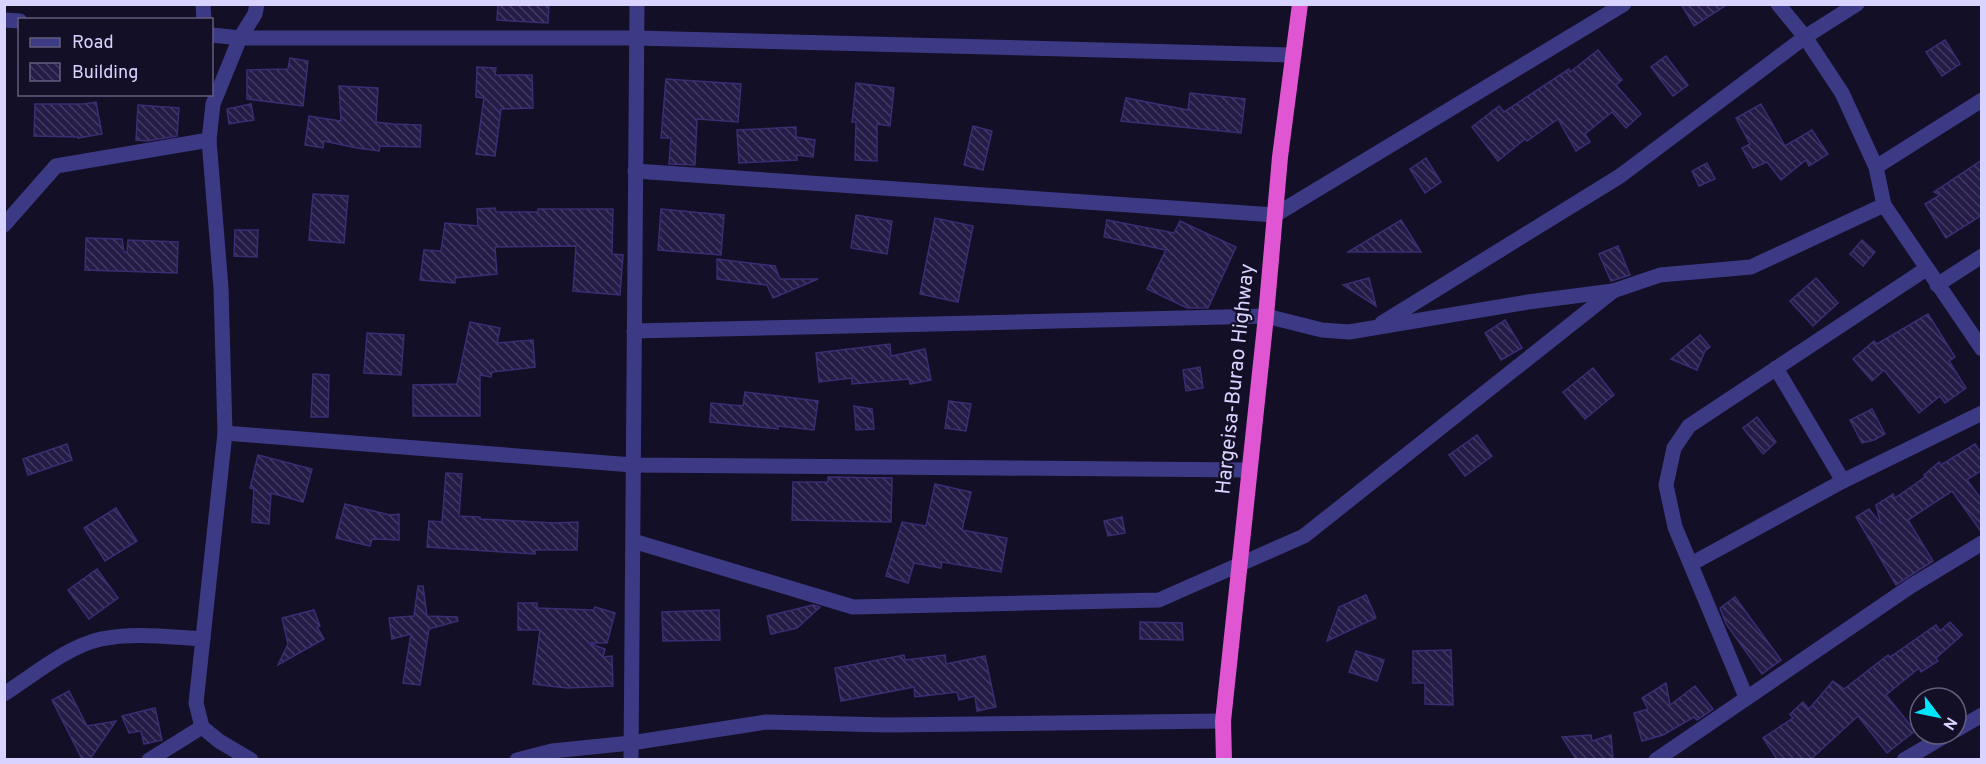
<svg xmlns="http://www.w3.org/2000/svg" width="1986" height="764" viewBox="0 0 1986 764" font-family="Overpass,sans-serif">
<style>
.building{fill:url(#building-back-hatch);stroke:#3b2d73;stroke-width:1.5}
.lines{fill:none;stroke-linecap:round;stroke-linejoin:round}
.minor{stroke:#3d3a85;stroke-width:15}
.trunk{stroke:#e055d1;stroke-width:16}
.labels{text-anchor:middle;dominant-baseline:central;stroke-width:4.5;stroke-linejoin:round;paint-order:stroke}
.street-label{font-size:21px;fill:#d9d4ff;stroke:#130f26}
</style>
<defs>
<pattern id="building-back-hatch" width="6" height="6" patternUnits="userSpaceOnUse" patternTransform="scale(1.5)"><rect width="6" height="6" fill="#241b47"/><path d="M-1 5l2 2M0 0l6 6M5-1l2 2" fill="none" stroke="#433b63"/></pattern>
</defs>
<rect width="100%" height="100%" fill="#130f26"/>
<g class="building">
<polygon points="498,4 549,4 548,23 497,20"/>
<polygon points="1681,4 1728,4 1694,26"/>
<polygon points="1945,40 1960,64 1942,76 1926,52"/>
<polygon points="1598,50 1622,80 1616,85 1641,114 1626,128 1612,112 1585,134 1590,142 1576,151 1558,119 1527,141 1525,139 1498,161 1472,127 1499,106 1504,112 1569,69 1570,72"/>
<polygon points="1666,56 1688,85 1673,96 1651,67"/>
<polygon points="290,58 308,61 303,106 247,99 247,70 288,69"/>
<polygon points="477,67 496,68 495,75 532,75 533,108 501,109 495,156 476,154 484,98 476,97"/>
<polygon points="666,79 741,84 738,122 697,119 695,165 669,164 671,138 661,138"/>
<polygon points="856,83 894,88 890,126 877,124 877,161 855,160 856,122 852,122"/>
<polygon points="339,86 378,88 376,122 393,124 421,125 420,147 380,146 379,151 357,148 324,141 323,148 305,145 309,116 341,121"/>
<polygon points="1190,93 1245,99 1241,133 1121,121 1126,98 1188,110"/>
<polygon points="96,102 102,134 78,138 78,137 34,136 35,104 83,104"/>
<polygon points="251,104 254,120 229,124 227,109"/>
<polygon points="1761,104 1785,146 1812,130 1828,154 1809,166 1806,160 1781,180 1767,162 1753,168 1742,148 1750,144 1736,118"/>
<polygon points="138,105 179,108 177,136 147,141 136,140"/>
<polygon points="973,126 992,131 983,170 964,165"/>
<polygon points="796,127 796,137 815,140 813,157 797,155 797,160 739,163 737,130"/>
<polygon points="1426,158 1441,182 1425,193 1410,169"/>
<polygon points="1982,160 1982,215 1946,238 1925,204 1940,195 1934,192"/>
<polygon points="1707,163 1715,179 1699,186 1692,171"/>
<polygon points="313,194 348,196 344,243 309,240"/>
<polygon points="495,208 496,212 538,212 538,209 613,209 612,254 623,255 620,295 573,291 576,246 495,247 497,274 455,278 455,283 420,280 424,250 441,251 445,223 478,226 477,209"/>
<polygon points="661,209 724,215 721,255 658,250"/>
<polygon points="856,215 892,221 887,254 851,248"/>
<polygon points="935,218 973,226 958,302 920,294"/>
<polygon points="1107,220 1174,233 1180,221 1236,247 1208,308 1187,308 1147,289 1166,250 1104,237"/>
<polygon points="1401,220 1421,252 1348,252"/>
<polygon points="235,230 258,230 257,257 234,256"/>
<polygon points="86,238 122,239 124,252 127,252 128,240 178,242 177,273 85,270"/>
<polygon points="1862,240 1875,252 1863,266 1850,254"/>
<polygon points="1618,246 1630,275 1611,281 1599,254"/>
<polygon points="717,259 775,266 780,279 818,279 773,298 767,285 717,279"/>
<polygon points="1369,278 1376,306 1343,285"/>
<polygon points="1816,278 1838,303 1813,326 1790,301"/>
<polygon points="1928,314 1955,357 1949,361 1966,388 1945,403 1940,396 1919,413 1884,370 1872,381 1853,359 1874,341 1877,344"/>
<polygon points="1505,320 1522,348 1501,360 1485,333"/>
<polygon points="470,322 500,328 497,343 533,340 535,367 492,372 491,377 480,375 480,416 413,416 413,385 457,384"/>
<polygon points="367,333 404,335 401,375 364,373"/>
<polygon points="1700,335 1710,347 1705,351 1697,370 1671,359"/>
<polygon points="890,344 891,356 925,349 931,380 910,384 909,379 852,384 852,378 819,382 816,353"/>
<polygon points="1200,367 1203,388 1186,391 1183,370"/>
<polygon points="1593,368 1614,395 1585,419 1563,392"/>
<polygon points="313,374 329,375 328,417 311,417"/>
<polygon points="745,392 818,401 814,430 778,426 778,429 710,422 711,403 743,406"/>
<polygon points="949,401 971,404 966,431 945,428"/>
<polygon points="854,406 872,409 874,429 856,430"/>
<polygon points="1872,409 1885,434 1874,440 1862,443 1850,420"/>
<polygon points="1757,417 1776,442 1763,454 1743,428"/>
<polygon points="1477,435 1492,456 1465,476 1449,455"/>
<polygon points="67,444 72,460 28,475 23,459"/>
<polygon points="1975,444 1982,454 1982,470 1967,480 1982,500 1982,533 1952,491 1908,520 1933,561 1896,585 1856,517 1869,509 1881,524 1876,505 1893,494 1895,498 1925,477 1924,475 1939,462 1941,465"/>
<polygon points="258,455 312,469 303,502 271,493 269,524 252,522 254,489 250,488"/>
<polygon points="446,473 462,474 459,516 480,517 480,519 554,523 578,522 577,550 535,550 535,554 427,547 429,521 442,522"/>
<polygon points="828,477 892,478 891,522 792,520 793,482 828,482"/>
<polygon points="935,484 971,492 962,530 1007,538 1001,572 942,562 941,568 914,563 908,583 886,576 902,522 926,526"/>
<polygon points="345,504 390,515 399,514 399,540 372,539 370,546 336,538"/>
<polygon points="116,508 137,541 105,561 84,528"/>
<polygon points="1122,517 1125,533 1108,536 1104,521"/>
<polygon points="97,569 118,598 89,619 68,590"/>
<polygon points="418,586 423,586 427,616 457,617 458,621 429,629 420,685 403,683 411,634 392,639 389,618 414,616"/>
<polygon points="1366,595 1376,618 1327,641 1339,607"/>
<polygon points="1735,597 1781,660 1762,674 1726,624 1720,608"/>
<polygon points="518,603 537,603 537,608 594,610 595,607 615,613 607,643 588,643 605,649 603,657 612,656 613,686 567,688 533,684 540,630 518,630"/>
<polygon points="813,605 820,607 797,628 771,634 767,616"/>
<polygon points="314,610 320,626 317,627 324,639 278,665 288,644 282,618"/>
<polygon points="719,610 720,640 663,641 662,612"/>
<polygon points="1140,622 1182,623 1183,640 1140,639"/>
<polygon points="1950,622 1962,635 1936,658 1938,661 1921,672 1919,668 1886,695 1915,731 1887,753 1858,716 1811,759 1777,759 1763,738 1793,718 1790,714 1803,702 1809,709 1833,681 1844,689 1888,655 1890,657 1936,625 1940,631"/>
<polygon points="1451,650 1453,705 1425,704 1425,683 1413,683 1413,651"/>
<polygon points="1356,651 1384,660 1377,681 1349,672"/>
<polygon points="904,655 905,660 945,655 946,664 985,656 996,707 977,711 975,696 959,700 957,692 915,697 914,687 841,701 835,668"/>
<polygon points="1666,683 1670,705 1695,686 1713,709 1697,720 1694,717 1663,735 1642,741 1634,713 1648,709 1642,698"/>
<polygon points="69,691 87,726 116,721 90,759 82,759 52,700"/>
<polygon points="155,708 162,740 144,744 141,731 129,733 122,716"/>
<polygon points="1591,735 1592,741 1611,735 1613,759 1576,759 1562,737"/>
</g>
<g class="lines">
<g class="minor">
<polyline points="203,4 204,20"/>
<polyline points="1778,4 1805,37 1842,93 1876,167 1884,205 1982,349"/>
<polyline points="4,20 20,21"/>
<polyline points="212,35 240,38 636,38 1294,55"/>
<polyline points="1876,167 1982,100"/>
<polyline points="635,171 1275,215 1624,4"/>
<polyline points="4,225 56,166 209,140"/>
<polyline points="1937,285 1982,256"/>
<polyline points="1382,323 1620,176 1805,37 1857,4"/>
<polyline points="634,331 1266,316 1322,330 1349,332 1528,302 1613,291 1660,275 1751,267 1884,205"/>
<polyline points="1776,368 1843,481"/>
<polyline points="225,433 633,465 1249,470"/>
<polyline points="633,541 853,607 1159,600 1304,536 1613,291"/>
<polyline points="1691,564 1843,481 1982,413"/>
<path d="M 4,694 C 34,675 66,647 101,639 C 134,632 169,637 203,639"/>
<polyline points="1746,697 1675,527 1666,485 1674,448 1689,426 1926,269"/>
<polyline points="1956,730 1982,715"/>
<polyline points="149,760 202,727"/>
<polyline points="251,760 219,741 202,727 196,703 225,433 221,288 209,140 213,104 240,38 255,14 257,4"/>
<polyline points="517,760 552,751 631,743 766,722 887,725 1223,721"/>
<polyline points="631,760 637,4"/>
<polyline points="1656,760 1911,586 1982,543"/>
<polyline points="1904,760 1948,734"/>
</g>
<polyline class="trunk" points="1224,760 1223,721 1266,316 1280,157 1300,4"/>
</g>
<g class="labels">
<g class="street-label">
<text transform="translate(1236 379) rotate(-84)">Hargeisa-Burao Highway</text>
</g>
</g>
<rect width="1986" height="764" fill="none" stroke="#d9d4ff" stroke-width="12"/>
<rect x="18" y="18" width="195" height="78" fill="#130f26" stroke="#625e7d" stroke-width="1.5"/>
<rect x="30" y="38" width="30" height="9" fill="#3d3a85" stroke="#625e7d" stroke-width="1.5"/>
<text x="72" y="48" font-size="18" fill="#d9d4ff">Road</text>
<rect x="30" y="63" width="30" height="18" fill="url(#building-back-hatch)" stroke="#625e7d" stroke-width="1.5"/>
<text x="72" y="78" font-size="18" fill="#d9d4ff">Building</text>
<g transform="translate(1938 716) rotate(122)"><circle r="28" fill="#130f26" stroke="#625e7d" stroke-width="1.5"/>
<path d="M0-4.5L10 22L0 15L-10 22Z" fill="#00e5ff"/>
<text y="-9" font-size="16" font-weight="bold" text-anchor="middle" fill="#d9d4ff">N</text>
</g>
</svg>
